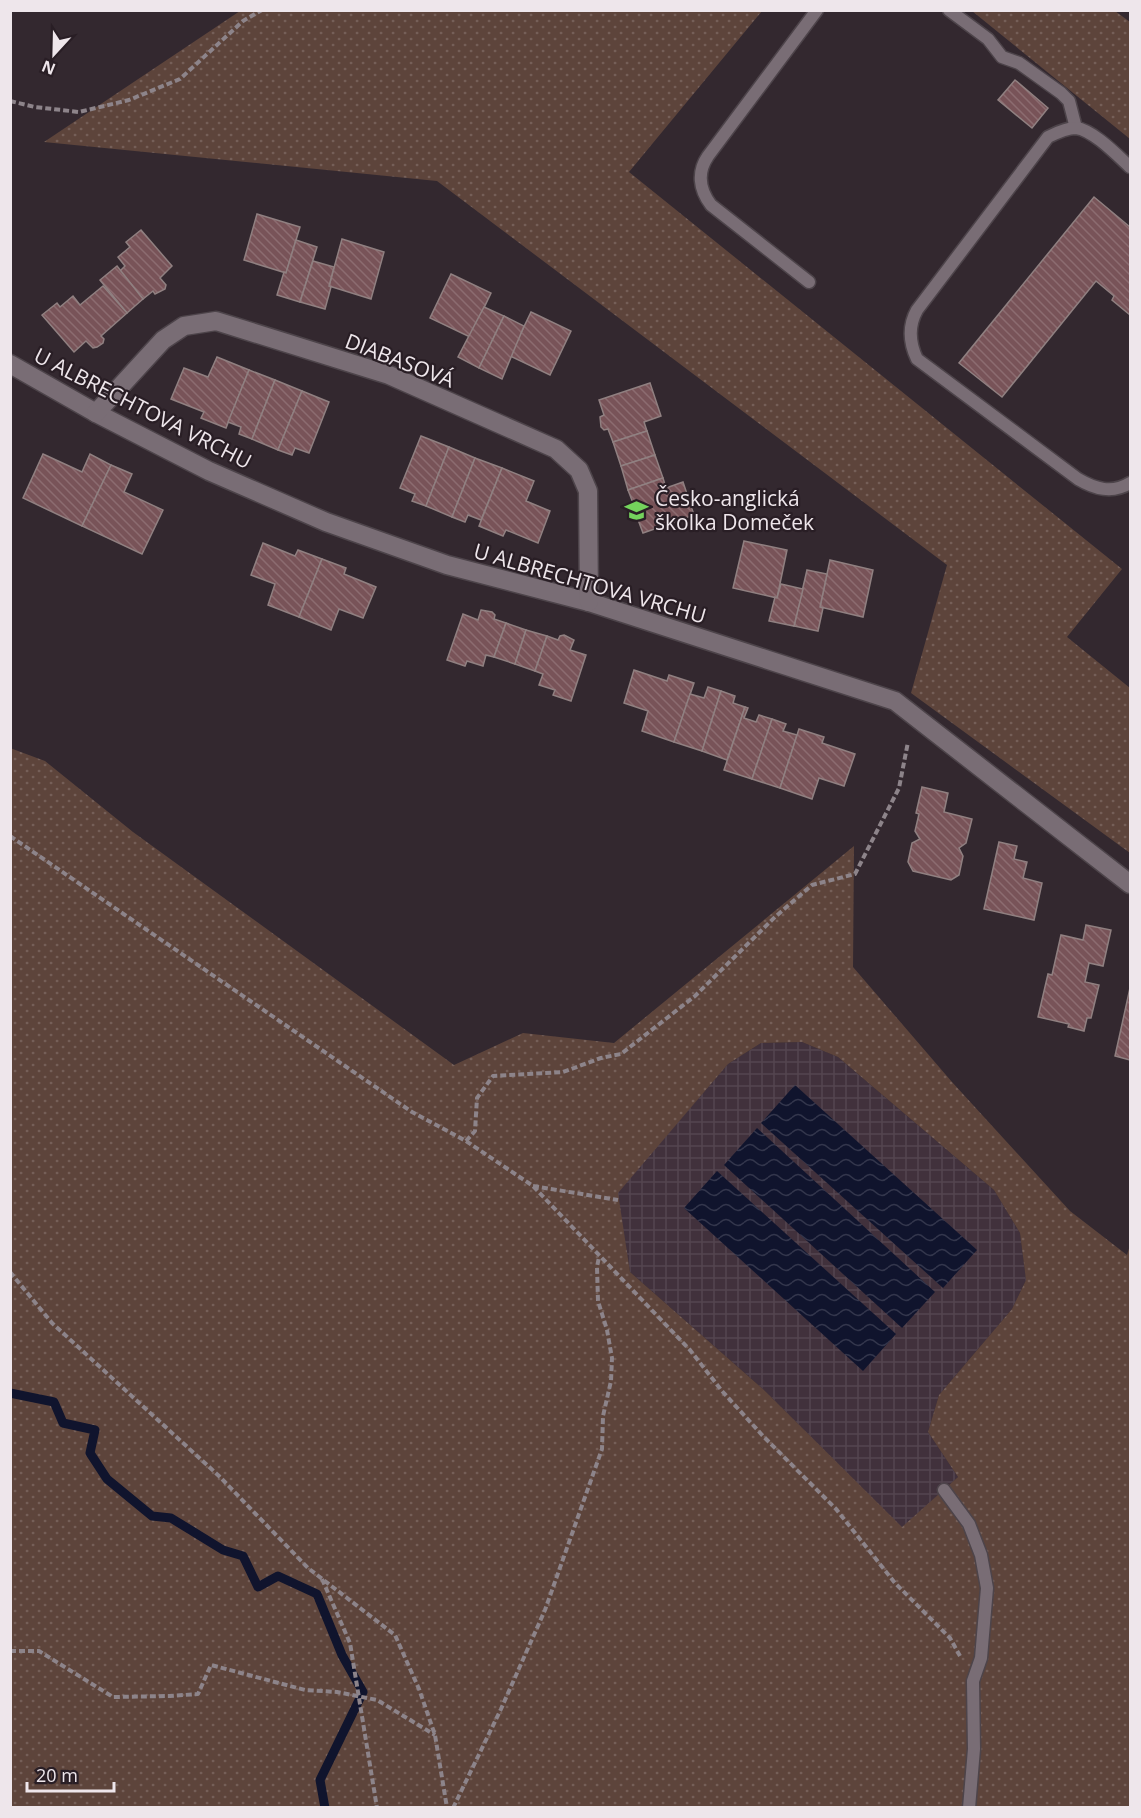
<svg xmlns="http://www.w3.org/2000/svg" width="1141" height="1818" viewBox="0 0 1141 1818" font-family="'Open Sans',sans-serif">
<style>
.industrial{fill:url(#industrial-grid)}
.grass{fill:url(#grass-dots);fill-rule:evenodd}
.water{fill:url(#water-waves)}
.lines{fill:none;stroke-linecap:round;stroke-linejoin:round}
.stream{stroke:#10142d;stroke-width:9}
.building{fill:url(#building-back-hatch);stroke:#908081;stroke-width:1.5}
.service-casing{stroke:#4d444a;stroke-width:15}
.minor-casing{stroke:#4d444a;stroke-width:21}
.path{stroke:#8d848a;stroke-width:4;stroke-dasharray:6 3;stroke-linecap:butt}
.service{stroke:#796d75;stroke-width:12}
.minor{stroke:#796d75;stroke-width:18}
.labels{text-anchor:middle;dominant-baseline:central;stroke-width:4.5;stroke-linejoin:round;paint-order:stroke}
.street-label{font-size:21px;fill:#eee6eb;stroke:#291e25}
.poi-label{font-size:21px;fill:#eee6eb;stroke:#291e25;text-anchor:start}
</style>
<defs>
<pattern id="industrial-grid" width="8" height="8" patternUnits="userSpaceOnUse" patternTransform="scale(1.5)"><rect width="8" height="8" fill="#41313c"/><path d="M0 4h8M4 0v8" fill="none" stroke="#54454f"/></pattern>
<pattern id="grass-dots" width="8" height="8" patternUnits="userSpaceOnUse" patternTransform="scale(1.5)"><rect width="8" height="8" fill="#5d443b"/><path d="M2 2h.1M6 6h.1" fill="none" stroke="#755f58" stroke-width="1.8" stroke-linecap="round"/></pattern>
<pattern id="water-waves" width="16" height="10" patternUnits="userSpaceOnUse" patternTransform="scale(1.5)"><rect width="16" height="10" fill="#10142d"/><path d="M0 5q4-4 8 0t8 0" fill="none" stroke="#33364c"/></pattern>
<pattern id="building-back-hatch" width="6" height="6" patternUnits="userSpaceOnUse" patternTransform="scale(1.5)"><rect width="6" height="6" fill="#785358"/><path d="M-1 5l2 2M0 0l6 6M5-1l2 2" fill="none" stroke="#8c6c70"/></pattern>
</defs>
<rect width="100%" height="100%" fill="#33282f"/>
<polygon class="industrial" points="802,1042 838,1057 994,1190 1020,1233 1026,1280 1012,1309 939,1395 928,1432 958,1477 902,1528 765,1391 630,1272 617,1193 728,1064 761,1043"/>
<g class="grass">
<polygon points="240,11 762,11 629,172 1122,569 1067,637 1130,688 1130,853 911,693 947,565 437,181 44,142"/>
<polygon points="972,11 1115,11 1130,22 1130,139"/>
<path d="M 10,748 L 45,761 L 133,832 L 454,1065 L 523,1033 L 614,1043 L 854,846 L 853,967 L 952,1082 L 1070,1211 L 1127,1255 L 1130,1245 L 1130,1807 L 11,1807 ZM 802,1042 L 838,1057 L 994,1190 L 1020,1233 L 1026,1280 L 1012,1309 L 939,1395 L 928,1432 L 958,1477 L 902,1527 L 765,1391 L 630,1272 L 618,1193 L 728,1064 L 761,1043 Z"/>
</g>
<g class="water">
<polygon points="795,1085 977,1250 943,1288 761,1123"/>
<polygon points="757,1128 935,1292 902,1328 724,1165"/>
<polygon points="717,1171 896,1334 863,1371 684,1208"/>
</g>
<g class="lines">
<polyline class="stream" points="10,1393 54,1402 63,1423 95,1430 90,1453 107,1479 152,1516 171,1518 223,1550 243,1556 258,1587 278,1576 317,1594 342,1655 363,1692 320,1780 325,1808"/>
</g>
<g class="building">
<polygon points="1015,80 1048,108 1032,128 998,100"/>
<polygon points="1094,197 1130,227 1130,315 1112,300 1114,296 1096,281 1002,397 959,363"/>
<polygon points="257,214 300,227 286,273 244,260"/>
<polygon points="141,230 172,266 160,278 166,285 165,289 155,294 153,291 143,299 120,271 125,266 118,257 130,247 126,242"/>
<polygon points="342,239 384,252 371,299 329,286"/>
<polygon points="296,240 317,247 300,302 277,295 284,272 286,273"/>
<polygon points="313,261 334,267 329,286 331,287 325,309 300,302"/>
<polygon points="117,266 143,299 127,313 100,280"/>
<polygon points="451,274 491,293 470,337 430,318"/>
<polygon points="103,286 127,313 101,336 104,339 103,343 97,347 93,348 86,341 74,352 42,315 57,303 60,307 73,296 80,305"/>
<polygon points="484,307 504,316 479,368 458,357"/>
<polygon points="531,312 571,331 550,375 510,356"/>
<polygon points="504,316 524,326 502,379 479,368"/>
<polygon points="217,357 249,370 226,428 201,418 204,412 171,399 184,368 208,377"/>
<polygon points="249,370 275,380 252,439 239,434 241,427 228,422"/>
<polygon points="275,380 302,391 278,450 252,439"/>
<polygon points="650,383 661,416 644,422 647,431 613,442 608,429 604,430 601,427 600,417 604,415 599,400"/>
<polygon points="302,391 329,402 309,453 295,448 292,455 278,450"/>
<polygon points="647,431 655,455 621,466 613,442"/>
<polygon points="421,436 449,447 426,506 412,501 415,494 400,488"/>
<polygon points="449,447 475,458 452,517 426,506"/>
<polygon points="43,454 82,472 90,454 111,465 82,526 23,498"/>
<polygon points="655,455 663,478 628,490 621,466"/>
<polygon points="475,458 502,468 481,520 468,515 465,522 452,517"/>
<polygon points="111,465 132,474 124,492 163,510 142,554 82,526"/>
<polygon points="502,468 534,481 526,501 550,511 538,543 506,530 503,536 479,526"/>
<polygon points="663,478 666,488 683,482 694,515 643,533 637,517 633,518 628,509 629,505 633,503 628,490"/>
<polygon points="744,541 787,550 777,598 733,588"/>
<polygon points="263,543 295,556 298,550 322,559 299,617 268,605 275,584 251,575"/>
<polygon points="322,559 346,568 344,574 376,587 363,618 339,609 331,630 299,617"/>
<polygon points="830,560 873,570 863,617 820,607"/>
<polygon points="807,570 827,574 820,607 823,608 818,631 794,626"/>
<polygon points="781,584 803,589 794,626 769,621 775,597 777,598"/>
<polygon points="481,610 492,612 495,615 494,619 506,623 494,657 486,655 483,666 467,661 465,666 447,660 463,614 478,620"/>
<polygon points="506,623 526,630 515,664 494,657"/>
<polygon points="526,630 547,636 535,671 515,664"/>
<polygon points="564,635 574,640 570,650 586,655 571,701 553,695 555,690 539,685 543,674 535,671 547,636 558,640 560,636"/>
<polygon points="634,670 667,681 669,675 694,683 674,742 642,731 648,711 624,703"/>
<polygon points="708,687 721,691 702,751 674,742 690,694 704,698"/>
<polygon points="721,691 735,696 733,703 745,707 727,760 702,751"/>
<polygon points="745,707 748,708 744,718 756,722 759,715 772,719 752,779 724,770"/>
<polygon points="772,719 786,724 783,731 797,735 780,788 752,779"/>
<polygon points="799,729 824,737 822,743 855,754 844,786 819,778 812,799 780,788"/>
<polygon points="922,787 948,793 944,812 972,819 966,843 959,848 963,856 959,875 951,880 913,871 908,862 912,843 920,839 915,831 919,814 916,813"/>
<polygon points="999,842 1017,846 1014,859 1027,862 1023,878 1042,883 1034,920 984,909"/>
<polygon points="1086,925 1111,930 1103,966 1089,963 1085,982 1099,985 1091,1018 1087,1018 1084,1031 1068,1027 1069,1024 1038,1017 1048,974 1052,975 1061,935 1083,940"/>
<polygon points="1130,988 1130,1060 1115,1056"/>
</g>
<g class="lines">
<defs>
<g id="service">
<polyline points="949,10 988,39 1002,57 1019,63 1061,93 1069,101 1076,128"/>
<path d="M 1130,167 C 1117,155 1093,130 1076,128 C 1066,128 1056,133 1048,137 L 917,310 C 908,326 909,342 917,359 L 1078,479 C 1095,489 1112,494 1130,483"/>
<path d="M 809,282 L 711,205 C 699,189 697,172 708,156 L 817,10"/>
<polyline points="944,1490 969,1524 981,1555 987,1588 981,1658 973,1681 974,1749 969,1808"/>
</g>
<g id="minor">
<polyline points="10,364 96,413 209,471 326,522 447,565 589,602 895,701 1130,884"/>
<polyline points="96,413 163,340 184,326 216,321 389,375 556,449 579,470 588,491 589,602"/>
</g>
</defs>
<use href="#service" class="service-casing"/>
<use href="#minor" class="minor-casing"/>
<g class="path">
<polyline points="10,101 35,107 79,112 129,100 180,79 243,21 262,10"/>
<polyline points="10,836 412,1112 466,1141 533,1186 690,1350 722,1391 763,1436 836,1509 895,1583 950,1638 960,1656"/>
<polyline points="466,1141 475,1131 477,1098 493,1076 563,1072 601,1058 621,1054 695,996 775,917 812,885 855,874 899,788 908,742"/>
<polyline points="533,1186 618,1200"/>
<polyline points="10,1272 52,1323 219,1476 308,1568 395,1635 419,1689 435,1735 447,1808"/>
<polyline points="322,1579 350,1643 377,1808"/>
<polyline points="10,1651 39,1651 113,1697 170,1696 198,1694 211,1665 305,1690 337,1692 377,1700 435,1735"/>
<polyline points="453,1808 501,1709 545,1610 602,1449 603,1416 611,1381 612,1358 607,1330 598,1301 597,1267 599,1257"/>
</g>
<use href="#service" class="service"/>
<use href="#minor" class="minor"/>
</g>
<defs>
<symbol id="school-bare" viewBox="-9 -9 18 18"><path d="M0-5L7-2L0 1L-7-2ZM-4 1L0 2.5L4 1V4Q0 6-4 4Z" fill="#74d25c" stroke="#291e25" stroke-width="2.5" paint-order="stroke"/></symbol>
</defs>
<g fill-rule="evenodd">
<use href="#school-bare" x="620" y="494" width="33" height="33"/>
</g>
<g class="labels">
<g class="street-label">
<text transform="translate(400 360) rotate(21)">DIABASOVÁ</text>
<text transform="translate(143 408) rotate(27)">U ALBRECHTOVA VRCHU</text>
<text transform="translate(590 583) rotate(16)">U ALBRECHTOVA VRCHU</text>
</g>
<g class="poi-label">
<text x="655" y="498">Česko-anglická<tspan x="655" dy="24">školka Domeček</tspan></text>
</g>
</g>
<rect width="1141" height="1818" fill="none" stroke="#eee6eb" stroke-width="24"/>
<g transform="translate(54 54) rotate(202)" stroke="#291e25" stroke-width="4.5" paint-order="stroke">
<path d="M0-4.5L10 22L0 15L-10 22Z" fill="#eee6eb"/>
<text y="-9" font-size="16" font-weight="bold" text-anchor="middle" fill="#eee6eb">N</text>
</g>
<path d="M27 1782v9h87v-9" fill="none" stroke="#eee6eb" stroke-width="3"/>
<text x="36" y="1782" font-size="18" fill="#eee6eb" stroke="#291e25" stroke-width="4.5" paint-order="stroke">20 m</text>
</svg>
